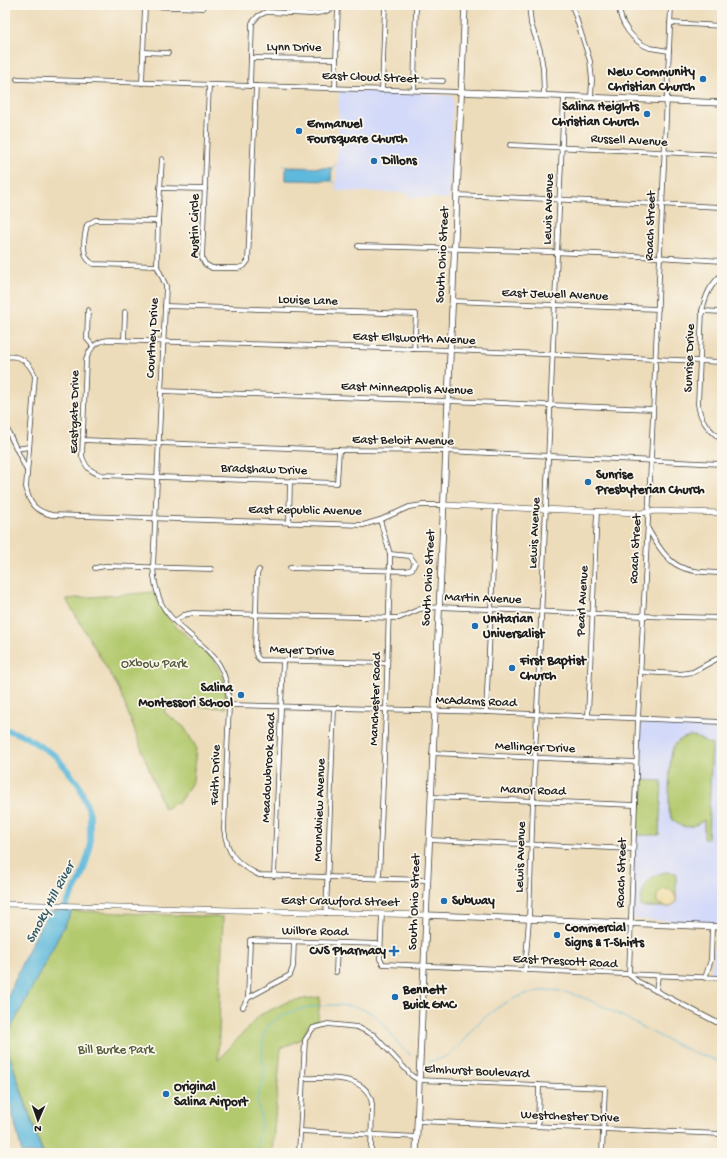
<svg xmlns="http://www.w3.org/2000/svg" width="727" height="1158" viewBox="0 0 727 1158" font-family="'Gochi Hand',sans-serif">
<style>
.built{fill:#d3d9f9}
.green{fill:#b2c96d;stroke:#677244}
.sand{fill:#eeda9e;stroke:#857b5d}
.water{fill:#5eb9dc;stroke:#3d6a7c}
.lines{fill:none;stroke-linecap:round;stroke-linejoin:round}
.stream{stroke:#5eb9dc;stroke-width:1}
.river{stroke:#5eb9dc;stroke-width:6}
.minor-casing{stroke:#3b3934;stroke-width:5.5}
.tertiary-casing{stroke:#3b3934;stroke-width:6}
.secondary-casing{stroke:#3b3934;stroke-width:7}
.minor{stroke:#fff;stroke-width:4}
.tertiary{stroke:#fff;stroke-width:5}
.secondary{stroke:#fff;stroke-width:5.5}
.poi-dot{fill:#1f6fb2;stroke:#fbf7ec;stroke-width:1.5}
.labels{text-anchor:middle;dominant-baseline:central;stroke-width:3.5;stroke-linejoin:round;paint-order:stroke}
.street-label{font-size:13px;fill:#1c1c1c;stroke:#fbf7ec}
.poi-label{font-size:13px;font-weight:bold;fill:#1c1c1c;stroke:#fbf7ec;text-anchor:start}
.park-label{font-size:13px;fill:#505938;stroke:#fbf7ec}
.water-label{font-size:14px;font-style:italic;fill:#365b69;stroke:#fbf7ec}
</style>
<rect width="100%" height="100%" fill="#fbf7ec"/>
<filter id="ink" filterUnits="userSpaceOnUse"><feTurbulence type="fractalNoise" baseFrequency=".025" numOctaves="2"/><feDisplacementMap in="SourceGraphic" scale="8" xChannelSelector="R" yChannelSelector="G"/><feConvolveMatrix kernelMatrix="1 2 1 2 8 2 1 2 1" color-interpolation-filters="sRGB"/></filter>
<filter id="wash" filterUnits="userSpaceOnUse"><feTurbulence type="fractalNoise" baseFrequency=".012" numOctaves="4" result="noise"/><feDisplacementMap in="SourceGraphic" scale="16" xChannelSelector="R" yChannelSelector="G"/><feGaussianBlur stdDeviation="0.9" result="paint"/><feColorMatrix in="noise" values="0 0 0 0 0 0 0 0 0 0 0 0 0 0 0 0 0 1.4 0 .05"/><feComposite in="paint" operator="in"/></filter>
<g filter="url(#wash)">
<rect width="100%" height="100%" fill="#eddcba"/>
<g class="built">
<polygon points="339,90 423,93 453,96 449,199 408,197 409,193 336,191"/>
<polygon points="643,722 722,725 722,924 635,919 632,916 640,725 641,723"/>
<polygon points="717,933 722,933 722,976 714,976 710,973 713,961 715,936"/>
</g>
<g class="green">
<path d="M 154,592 C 159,603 164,614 173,623 C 189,641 216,653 223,677 C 227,687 226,697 226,708 L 168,705 L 164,712 L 184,727 L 196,747 L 193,781 L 179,802 L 164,809 L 119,689 L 66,599 Z"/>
<path d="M 690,736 C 701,737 705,744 712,744 L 708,839 L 704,839 L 704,820 C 690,831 674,829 669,811 C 669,800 669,756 673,748 C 676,741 682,738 690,736 Z"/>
<polygon points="640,780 662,781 659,835 637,835"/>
<path d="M 666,872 L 676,873 L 676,902 L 670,907 L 641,907 C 640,889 648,875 666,872 Z"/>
<polygon points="72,911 223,917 218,1060 260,1015 289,1001 320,997 318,1020 308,1026 302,1039 281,1048 272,1153 43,1153 8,1051 8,1034"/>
</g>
<path class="sand" d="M 664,889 L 671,890 L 676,897 L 676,902 L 670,907 L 664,907 L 657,902 C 656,896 658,891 664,889 Z"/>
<g class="water">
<polygon points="286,167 332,168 331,181 286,180"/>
<polygon points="51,911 72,911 8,1034 8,1051 42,1153 22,1153 8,1094 5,1085 5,1004 23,961 41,925"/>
</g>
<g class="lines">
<g class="stream">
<polyline points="283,164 286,167"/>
<polyline points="332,168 336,164"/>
<polyline points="331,181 335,183"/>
<path d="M 429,1061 C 451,1060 458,1046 471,1031 C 479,1022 488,1014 499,1007 C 515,996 538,988 559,991 C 584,995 608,1009 631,1021 C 660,1037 690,1053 722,1062"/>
<path d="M 257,1153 C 256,1142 261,1131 261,1120 C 261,1113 257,1107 257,1099 C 258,1092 263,1086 264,1079 C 265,1074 263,1069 263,1064 C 262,1054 261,1037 267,1028 C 284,1005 340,1000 365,1010 C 387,1019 393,1044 412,1056"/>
</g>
<polyline class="river" points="5,729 24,736 56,756 79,785 90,814 90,849 81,878 59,917"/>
</g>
</g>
<g filter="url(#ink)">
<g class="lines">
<defs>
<g id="minor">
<polyline points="529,5 531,24 540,50 543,68 544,96"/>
<polyline points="561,5 572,5"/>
<polyline points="572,5 590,61 592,80 591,97"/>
<path d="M 619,5 C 619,23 633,42 650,48 C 656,49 663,50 669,51"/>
<polyline points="671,5 651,460 638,719 629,975 637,981 716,1022 722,1023"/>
<polyline points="670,23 722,26"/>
<polyline points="143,52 168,53"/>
<polyline points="251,58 336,59"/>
<polyline points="17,79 461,92"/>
<polyline points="414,80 443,81"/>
<polyline points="142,83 145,6 203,8"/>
<polyline points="209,85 202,258 205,264 212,268 238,268 244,266 248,261 256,86"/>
<polyline points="250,86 252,23 258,16 266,12 311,14 324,12 340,5"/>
<polyline points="335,88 338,6"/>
<polyline points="382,90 385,5"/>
<polyline points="414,90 416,5"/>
<polyline points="510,145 722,155"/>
<path d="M 162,159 L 158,221 L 157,266 L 166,286 L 153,567 C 154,580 156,591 161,603 C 166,613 175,622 183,629 C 212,654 228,663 229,705 L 224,829 C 227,855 237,864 259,875 L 427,880"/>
<polyline points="160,188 205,189"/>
<polyline points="457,195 722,207"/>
<path d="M 358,246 C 479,249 601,253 722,261"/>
<path d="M 157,266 L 94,264 C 80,259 84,237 87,225 L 95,220 L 158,221"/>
<path d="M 722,274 C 710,286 706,294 702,311 L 698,404 C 700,421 709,430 722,440"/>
<polyline points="452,301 658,309"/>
<polyline points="165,306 416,314 414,349"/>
<polyline points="88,310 87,339 93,346"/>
<polyline points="702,311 722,312"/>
<polyline points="124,340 125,312"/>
<path d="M 5,357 C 20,354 30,363 35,376 L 26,487 C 29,504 35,511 52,515 L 363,525 L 380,520 L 409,507 L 422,505 L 443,505"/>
<polyline points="161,391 448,401 653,409"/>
<polyline points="5,425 27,471"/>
<polyline points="83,440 339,450 446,451 722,464"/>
<polyline points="16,449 29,447"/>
<path d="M 339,450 L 337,483 L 101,475 C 90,471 86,468 82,456 L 86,360 C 90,347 97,340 111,340 L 450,350 L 722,362"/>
<polyline points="289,523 290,481"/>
<path d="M 648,529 C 670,567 678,572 722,573"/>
<polyline points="95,568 105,566 211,569"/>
<polyline points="290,568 406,571 412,569 415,563 410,556 390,554"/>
<polyline points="259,570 257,574 255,651 257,657 260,660 387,663"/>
<polyline points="175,621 184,615 193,613 399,618 420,609 439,607 643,616 722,618"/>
<polyline points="640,672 680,674 693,672 722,656"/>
<polyline points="229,705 486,712 722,722"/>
<polyline points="486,712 496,507"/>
<polyline points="588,716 597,511"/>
<polyline points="432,753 636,762"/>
<polyline points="431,797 635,805"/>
<polyline points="429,840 633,849"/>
<polyline points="274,876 283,661"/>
<polyline points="379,879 386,709 390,571 390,554 380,520"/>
<polyline points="326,913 334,708"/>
<polyline points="382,914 380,959 383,964 722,978"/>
<polyline points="525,970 529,919 533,801 564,96"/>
<polyline points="336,972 337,943"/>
<polyline points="705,978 711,960 712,927"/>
<polyline points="656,991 658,976"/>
<polyline points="248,998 290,975 293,967 294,942"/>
<polyline points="243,1007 248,998 250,940 380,944"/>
<path d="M 303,1078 C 327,1079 367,1073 372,1104 L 371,1153"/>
<polyline points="418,1121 722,1134"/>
<polyline points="538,1126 539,1085"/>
<polyline points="300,1131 417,1137"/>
<polyline points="299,1153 305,1040 313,1028 328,1024 357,1027 374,1035 412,1076 419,1080 605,1088 602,1153"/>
</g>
<g id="tertiary">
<polyline points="443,505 640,513 656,511 722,513"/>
<polyline points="5,904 426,915"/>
</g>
<g id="secondary">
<polyline points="461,92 722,103"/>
<polyline points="426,915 722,927"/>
<polyline points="416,1153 465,5"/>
</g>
</defs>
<use href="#minor" class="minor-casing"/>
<use href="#tertiary" class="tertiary-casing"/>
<use href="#secondary" class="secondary-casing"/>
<use href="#minor" class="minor"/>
<use href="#tertiary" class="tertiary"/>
<use href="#secondary" class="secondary"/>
</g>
</g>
<g class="poi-dot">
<circle cx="703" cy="79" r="4"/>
<circle cx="647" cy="114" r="4"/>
<circle cx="299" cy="131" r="4"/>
<circle cx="374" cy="161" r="4"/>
<circle cx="588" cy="482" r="4"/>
<circle cx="475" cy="626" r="4"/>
<circle cx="512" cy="668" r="4"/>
<circle cx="241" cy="695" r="4"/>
<circle cx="444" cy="901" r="4"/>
<circle cx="557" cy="935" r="4"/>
<path d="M392 945h4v4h4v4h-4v4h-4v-4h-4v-4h4z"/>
<circle cx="395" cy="997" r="4"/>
<circle cx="166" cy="1094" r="4"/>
</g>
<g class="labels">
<g class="street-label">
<text transform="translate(294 48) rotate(1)">Lynn Drive</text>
<text transform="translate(370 78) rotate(2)">East Cloud Street</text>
<text transform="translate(629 141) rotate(3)">Russell Avenue</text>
<text transform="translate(549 209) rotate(-88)">Lewis Avenue</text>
<text transform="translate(195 226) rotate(-90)">Austin Circle</text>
<text transform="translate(651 226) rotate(-88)">Roach Street</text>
<text transform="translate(443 255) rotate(-87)">South Ohio Street</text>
<text transform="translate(555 295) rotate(2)">East Jewell Avenue</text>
<text transform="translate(308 301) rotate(2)">Louise Lane</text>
<text transform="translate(153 338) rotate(-87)">Courtney Drive</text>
<text transform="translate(414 339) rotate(2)">East Ellsworth Avenue</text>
<text transform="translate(690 358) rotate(-88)">Sunrise Drive</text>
<text transform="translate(407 389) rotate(2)">East Minneapolis Avenue</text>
<text transform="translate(75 412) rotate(-89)">Eastgate Drive</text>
<text transform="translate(403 441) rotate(1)">East Beloit Avenue</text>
<text transform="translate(264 470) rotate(2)">Bradshaw Drive</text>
<text transform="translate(305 511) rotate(1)">East Republic Avenue</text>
<text transform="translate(535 533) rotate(-87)">Lewis Avenue</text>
<text transform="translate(636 549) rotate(-87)">Roach Street</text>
<text transform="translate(429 578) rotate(-87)">South Ohio Street</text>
<text transform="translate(483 599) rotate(2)">Martin Avenue</text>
<text transform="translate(583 601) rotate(-87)">Pearl Avenue</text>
<text transform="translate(302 651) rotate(2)">Meyer Drive</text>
<text transform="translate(376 699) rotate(-88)">Manchester Road</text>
<text transform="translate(476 702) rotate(2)">McAdams Road</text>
<text transform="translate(535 748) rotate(2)">Mellinger Drive</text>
<text transform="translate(269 768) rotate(-87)">Meadowbrook Road</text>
<text transform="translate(216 775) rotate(-88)">Faith Drive</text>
<text transform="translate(533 791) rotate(2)">Manor Road</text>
<text transform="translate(320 810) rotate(-88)">Moundview Avenue</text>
<text transform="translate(521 857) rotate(-88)">Lewis Avenue</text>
<text transform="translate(622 873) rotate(-88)">Roach Street</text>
<text transform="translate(340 902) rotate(1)">East Crawford Street</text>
<text transform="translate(415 902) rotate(-88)">South Ohio Street</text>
<text transform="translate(315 932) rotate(1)">Wilbre Road</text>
<text transform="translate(565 962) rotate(3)">East Prescott Road</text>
<text transform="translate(477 1072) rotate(3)">Elmhurst Boulevard</text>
<text transform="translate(570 1117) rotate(2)">Westchester Drive</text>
</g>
<g class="poi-label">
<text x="695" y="72" text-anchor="end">New Community<tspan x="695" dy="15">Christian Church</tspan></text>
<text x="639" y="107" text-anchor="end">Salina Heights<tspan x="639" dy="15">Christian Church</tspan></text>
<text x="307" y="124">Emmanuel<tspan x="307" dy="15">Foursquare Church</tspan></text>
<text x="382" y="161">Dillons</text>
<text x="596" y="475">Sunrise<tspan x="596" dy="15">Presbyterian Church</tspan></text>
<text x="483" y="619">Unitarian<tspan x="483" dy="15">Universalist</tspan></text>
<text x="520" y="661">First Baptist<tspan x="520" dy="15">Church</tspan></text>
<text x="233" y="688" text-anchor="end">Salina<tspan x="233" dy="15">Montessori School</tspan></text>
<text x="452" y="901">Subway</text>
<text x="565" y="928">Commercial<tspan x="565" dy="15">Signs &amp; T-Shirts</tspan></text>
<text x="386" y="951" text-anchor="end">CVS Pharmacy</text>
<text x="403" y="990">Bennett<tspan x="403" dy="15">Buick GMC</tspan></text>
<text x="174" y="1087">Original<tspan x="174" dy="15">Salina Airport</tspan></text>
</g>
<g class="park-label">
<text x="154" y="664">Oxbow Park</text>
<text x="116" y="1050">Bill Burke Park</text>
</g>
<g class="water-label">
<text transform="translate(51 903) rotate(-62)">Smoky Hill River</text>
</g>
</g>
<rect width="727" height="1158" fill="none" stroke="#fbf7ec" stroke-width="20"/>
<g transform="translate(38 1120) rotate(182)" stroke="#fbf7ec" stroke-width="3" paint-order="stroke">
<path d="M0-3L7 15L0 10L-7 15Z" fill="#1c1c1c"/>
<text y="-6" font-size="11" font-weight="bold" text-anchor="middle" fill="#1c1c1c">N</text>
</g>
</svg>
